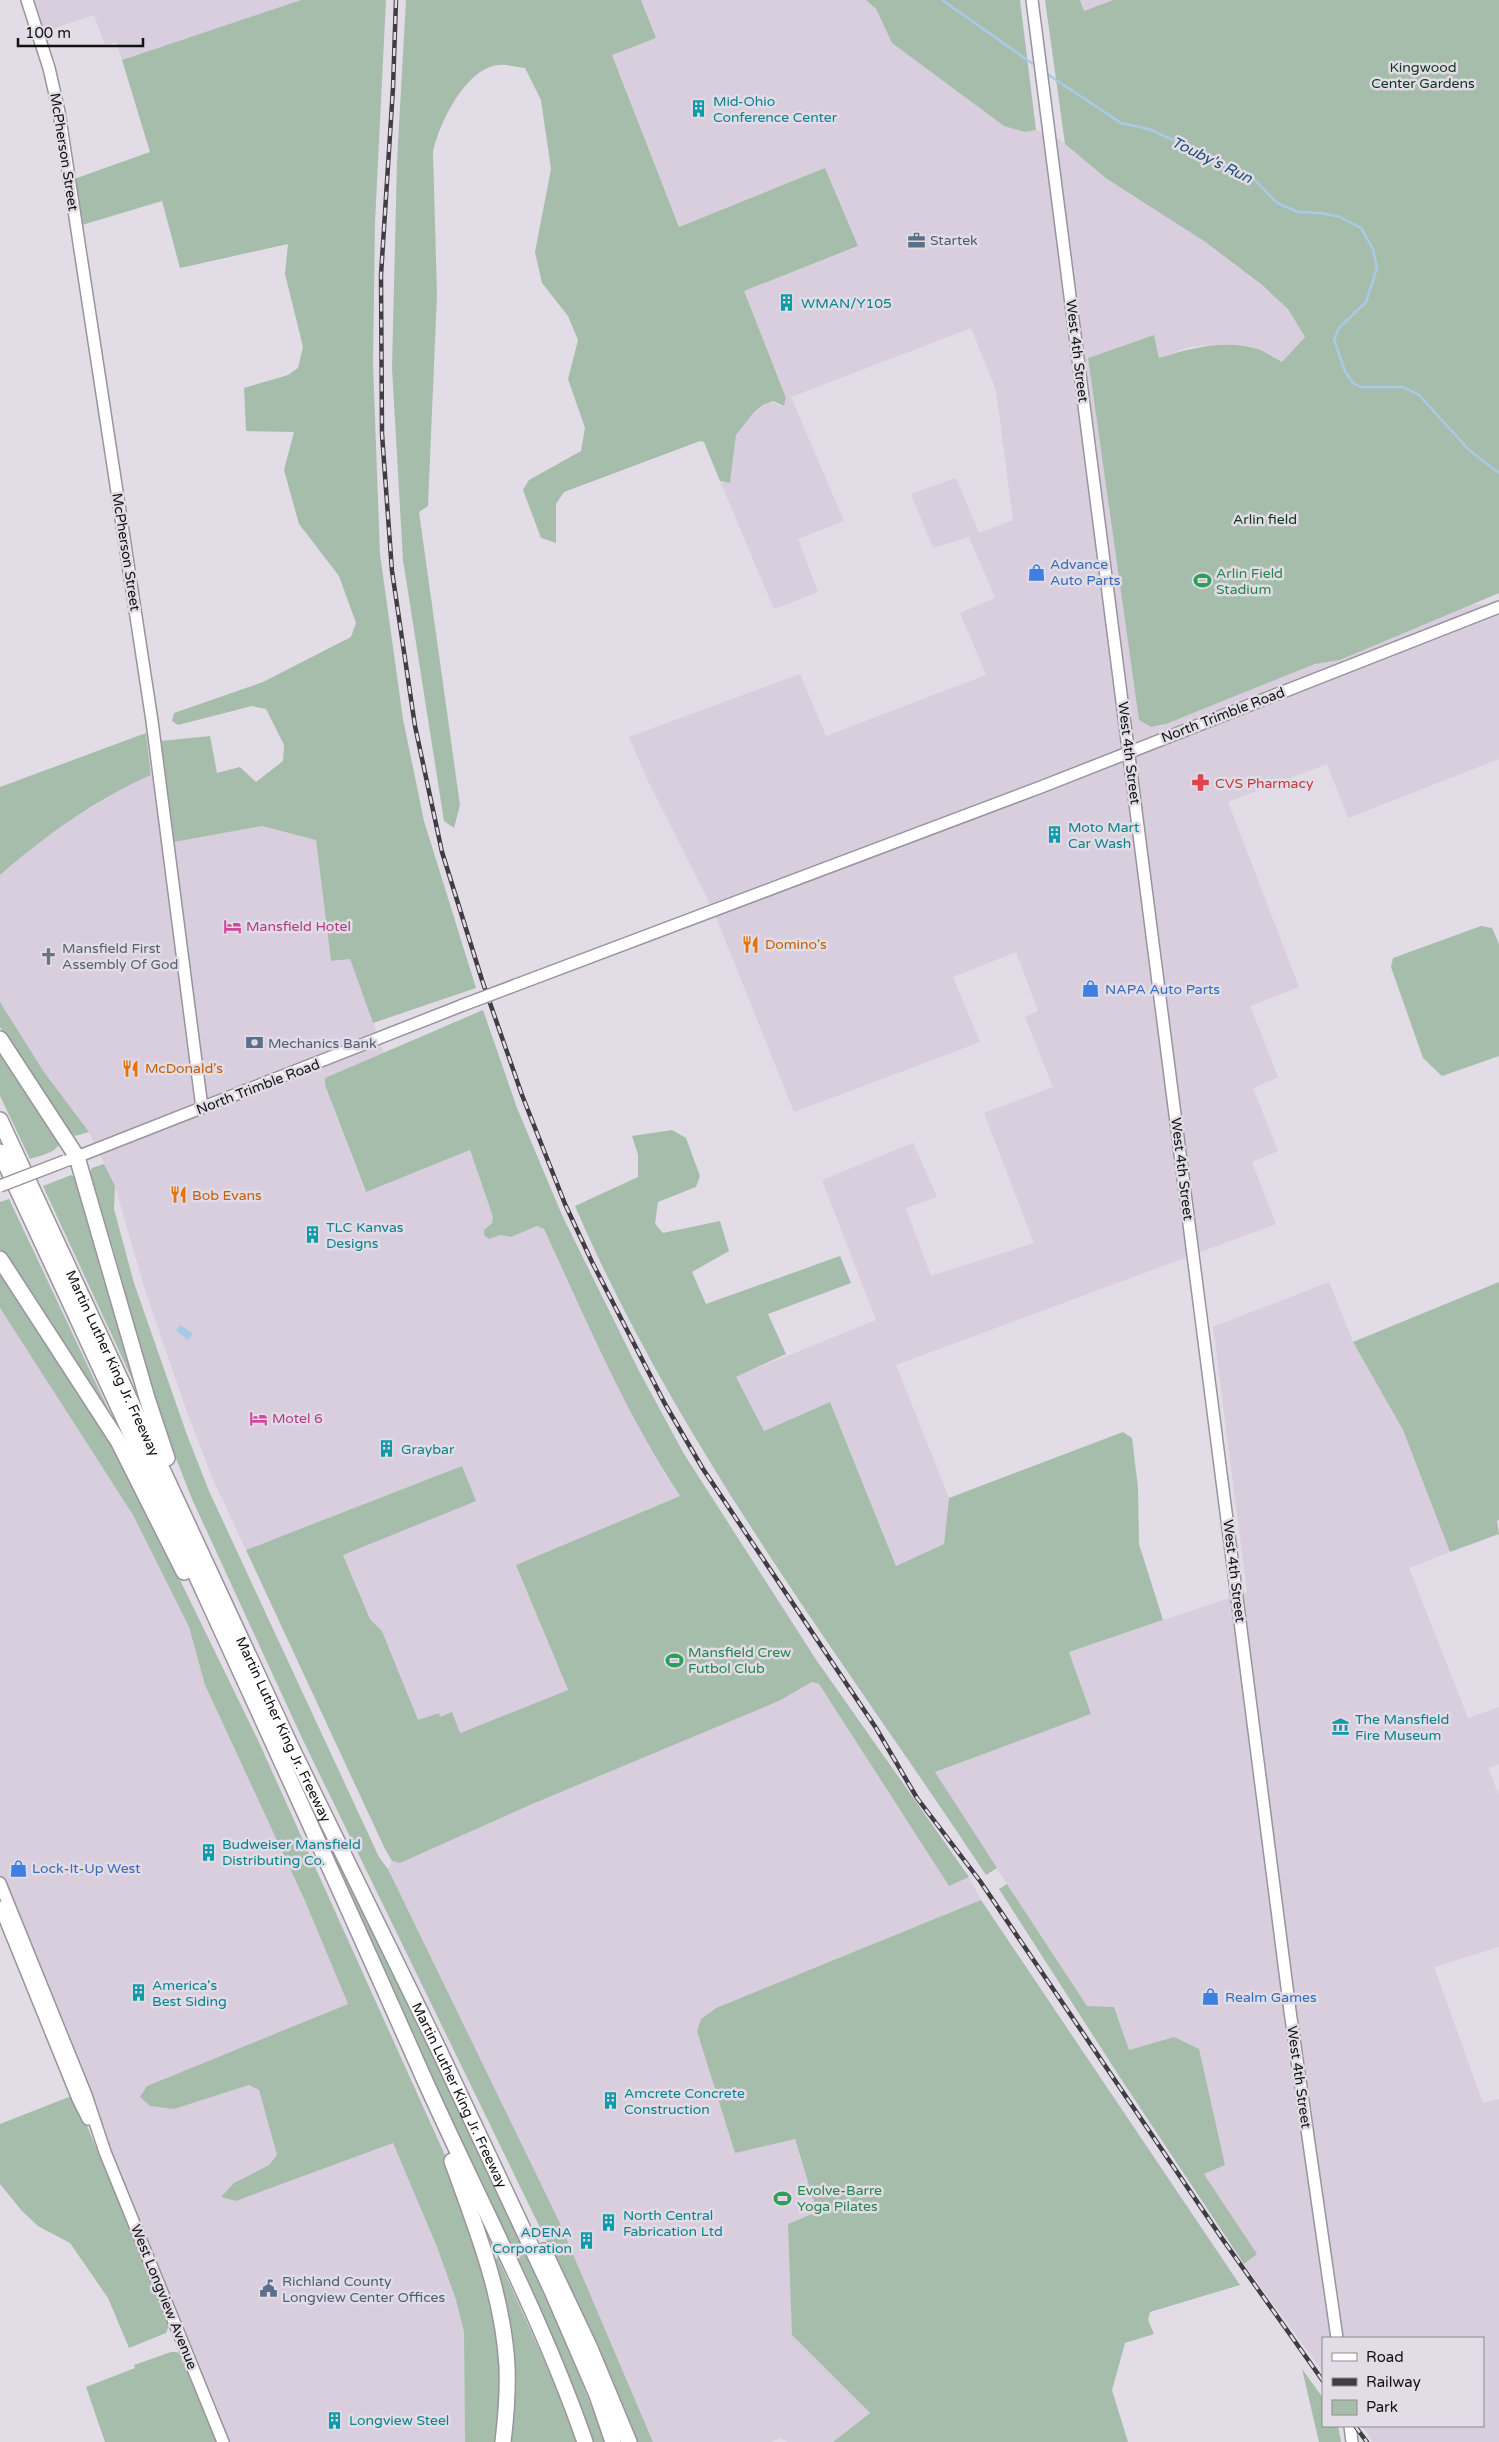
<svg xmlns="http://www.w3.org/2000/svg" width="1499" height="2442" viewBox="0 0 1499 2442" font-family="'Varela Round',sans-serif">
<style>
.built{fill:#d8cedd}
.green{fill:#a7bdac}
.water{fill:#a9cae6}
.lines{fill:none;stroke-linecap:round;stroke-linejoin:round}
.stream{stroke:#a9cae6;stroke-width:2.5}
.secondary-casing{stroke:#99949c;stroke-width:14}
.highway-casing{stroke:#99949c;stroke-width:18}
.secondary{stroke:#fff;stroke-width:11}
.highway{stroke:#fff;stroke-width:15}
.rail-casing{stroke:#3f3d41;stroke-width:4.5}
.rail{stroke:#e1dce5;stroke-width:2.5;stroke-dasharray:8;stroke-linecap:butt}
.secondary-bridge-casing{stroke:#99949c;stroke-width:14;stroke-linecap:butt}
.secondary-bridge{stroke:#fff;stroke-width:11}
.labels{text-anchor:middle;dominant-baseline:central;stroke-width:5;stroke-linejoin:round;paint-order:stroke}
.park-label{font-size:14px;fill:#0d361b;stroke:#e1dce5}
.culture-label{font-size:14px;fill:#0d838f;stroke:#e1dce5;text-anchor:start}
.street-label{font-size:14px;fill:#121113;stroke:#e1dce5}
.service-label{font-size:14px;fill:#4e5e75;stroke:#e1dce5;text-anchor:start}
.shop-label{font-size:14px;fill:#366cbe;stroke:#e1dce5;text-anchor:start}
.leisure-label{font-size:14px;fill:#27864d;stroke:#e1dce5;text-anchor:start}
.health-label{font-size:14px;fill:#be3a42;stroke:#e1dce5;text-anchor:start}
.hotel-label{font-size:14px;fill:#b23c85;stroke:#e1dce5;text-anchor:start}
.food-label{font-size:14px;fill:#c56008;stroke:#e1dce5;text-anchor:start}
.worship-label{font-size:14px;fill:#5b616d;stroke:#e1dce5;text-anchor:start}
.water-label{font-size:15px;font-style:italic;fill:#1c4f75;stroke:#e1dce5}
</style>
<rect width="100%" height="100%" fill="#e1dce5"/>
<g class="built">
<polygon points="33,0 301,0 122,60 116,42 105,45 94,15 43,32"/>
<polygon points="641,0 866,0 876,9 892,43 1025,132 1036,130 1060,140 1107,179 1204,241 1276,297 1288,309 1305,337 1282,363 1259,350 1210,345 1190,347 1159,358 1154,335 1088,358 1139,720 1143,723 1159,727 1166,724 1315,664 1340,660 1471,604 1499,606 1499,759 1348,818 1327,764 1228,802 1299,987 1250,1006 1278,1077 1253,1088 1278,1151 1252,1162 1276,1224 896,1365 949,1498 944,1544 896,1566 830,1402 764,1431 735,1377 876,1320 822,1180 913,1143 937,1197 906,1208 931,1276 1034,1243 984,1113 1053,1087 1025,1017 1038,1011 1016,952 953,977 980,1042 794,1112 713,910 648,781 629,737 800,674 826,736 986,675 960,613 995,598 969,537 933,548 911,494 956,478 979,533 1013,520 996,390 971,328 791,397 844,521 798,539 818,592 774,609 720,481 724,483 731,479 736,435 753,413 770,401 782,407 785,405 786,398 743,291 857,247 825,169 679,227 612,55 656,38"/>
<polygon points="1080,0 1113,0 1084,11"/>
<polygon points="166,774 174,842 262,826 316,840 331,961 350,959 384,1053 325,1078 325,1085 365,1192 470,1150 493,1217 492,1223 484,1230 489,1239 500,1235 511,1237 537,1226 544,1229 604,1360 665,1474 680,1496 517,1565 568,1691 459,1733 440,1717 438,1713 418,1721 382,1631 370,1619 343,1555 475,1501 462,1466 246,1550 212,1477 187,1412 144,1287 115,1186 89,1132 44,1072 0,1002 0,875 43,838 121,789 151,775"/>
<polygon points="1329,1282 1353,1342 1403,1430 1450,1552 1409,1568 1468,1718 1499,1707 1499,1764 1488,1768 1499,1795 1499,1947 1434,1967 1483,2103 1499,2099 1499,2442 1373,2442 1362,2426 1483,2426 1483,2338 1323,2338 1323,2372 1244,2264 1256,2253 1204,2174 1174,2037 1129,2050 1114,2007 1087,2006 934,1772 1091,1714 1069,1652 1247,1592 1213,1327"/>
<polygon points="0,1308 133,1515 189,1627 205,1685 305,1901 348,2004 147,2086 174,2109 249,2085 259,2090 277,2155 269,2165 234,2183 236,2201 393,2143 437,2247 456,2300 464,2332 465,2442 228,2442 0,1875"/>
<polygon points="812,1682 819,1684 949,1886 969,1877 981,1900 716,2008 701,2019 794,2138 817,2212 792,2335 870,2413 833,2442 788,2442 781,2438 771,2442 653,2442 558,2219 388,1869 392,1861 400,1863 530,1805 779,1701"/>
</g>
<g class="green">
<polygon points="301,0 386,0 375,222 373,364 380,554 403,719 424,821 476,988 373,1023 350,959 331,961 316,840 262,826 174,842 161,741 210,736 217,773 240,767 256,782 283,761 284,745 266,709 252,706 178,725 172,721 174,713 263,682 351,637 356,623 339,576 299,524 284,470 294,432 246,431 244,388 288,375 298,368 303,347 285,274 288,244 180,268 162,201 82,225 74,179 150,152 122,60"/>
<path d="M 406,0 L 641,0 L 656,38 L 612,55 L 679,227 L 825,168 L 858,246 L 744,291 L 786,398 L 784,406 L 773,401 L 763,405 L 754,412 L 736,435 L 730,483 L 720,481 L 704,442 L 700,441 L 564,492 L 556,504 L 556,543 L 541,538 L 523,490 L 529,480 L 581,451 L 585,428 L 568,379 L 578,340 L 568,316 L 542,283 L 535,252 L 551,169 L 541,100 L 525,68 C 517,67 507,64 499,65 C 466,67 438,125 433,153 L 437,294 L 428,506 L 419,512 L 460,805 L 454,828 L 444,821 L 403,560 L 392,368 L 397,161 Z"/>
<polygon points="866,0 1020,0 1036,130 1025,132 1004,126 892,43 876,9"/>
<path d="M 1045,0 L 1080,0 L 1084,11 L 1113,0 L 1499,0 L 1499,593 L 1340,660 L 1315,664 L 1166,724 L 1151,727 L 1139,720 L 1088,358 L 1154,335 L 1159,358 C 1191,348 1224,339 1258,349 C 1266,352 1274,358 1282,362 L 1305,337 L 1288,309 L 1262,285 L 1204,241 L 1107,179 L 1065,144 Z"/>
<path d="M 146,733 L 151,775 C 95,800 46,835 0,875 L 0,787 Z"/>
<polygon points="1481,926 1492,928 1499,944 1499,1056 1442,1076 1423,1058 1391,967 1393,958"/>
<polygon points="0,1002 44,1072 89,1132 75,1136 69,1131 0,1027"/>
<path d="M 483,1010 L 517,1108 L 562,1215 L 638,1369 L 684,1454 L 817,1661 L 969,1877 L 949,1886 L 819,1684 L 812,1682 L 779,1701 L 530,1805 L 400,1863 L 392,1861 L 385,1849 L 246,1550 L 462,1466 L 476,1501 L 343,1555 L 370,1619 L 382,1631 L 418,1720 L 439,1713 L 440,1717 L 452,1712 L 460,1733 L 568,1690 L 516,1565 L 680,1496 C 625,1412 586,1320 544,1229 L 537,1226 L 511,1237 L 500,1235 L 489,1239 L 484,1235 L 484,1230 L 492,1223 L 493,1217 L 470,1150 L 366,1192 L 325,1085 L 325,1078 Z"/>
<path d="M 0,1048 L 60,1141 C 58,1153 41,1155 30,1159 L 0,1096 Z"/>
<path d="M 672,1130 L 686,1138 L 700,1176 L 696,1187 L 658,1202 L 655,1224 L 663,1233 L 720,1221 L 729,1251 L 692,1272 L 706,1304 L 840,1256 L 851,1283 L 768,1314 L 786,1354 L 736,1377 L 764,1431 L 830,1402 L 896,1566 L 944,1544 L 949,1498 L 1123,1432 L 1132,1438 L 1138,1488 L 1139,1544 L 1163,1620 L 1069,1652 L 1091,1714 L 935,1772 L 997,1868 L 986,1875 C 842,1657 679,1448 575,1206 L 638,1177 L 638,1155 L 632,1136 Z"/>
<polygon points="104,1164 115,1186 114,1209 134,1283 187,1435 209,1491 379,1857 388,1869 558,2219 653,2442 632,2442 548,2244 301,1736 192,1499 159,1415 116,1259 90,1172 92,1168"/>
<polygon points="71,1175 78,1179 139,1394 43,1186"/>
<polygon points="9,1199 118,1430 0,1249 0,1202"/>
<polygon points="0,1270 103,1431 142,1502 257,1738 444,2153 484,2268 493,2306 500,2362 501,2401 496,2442 465,2442 464,2332 456,2300 437,2247 393,2143 236,2201 221,2197 234,2183 269,2165 277,2155 259,2090 249,2085 174,2109 150,2106 140,2097 147,2086 348,2004 305,1901 205,1685 189,1627 133,1515 0,1308"/>
<polygon points="1499,1282 1499,1520 1497,1521 1499,1534 1450,1552 1403,1430 1353,1342"/>
<path d="M 317,1819 L 318,1819 C 382,1948 445,2078 505,2209 C 540,2286 576,2362 605,2442 L 591,2442 L 530,2294 Z"/>
<polygon points="1007,1884 1087,2006 1114,2007 1129,2050 1174,2037 1199,2049 1225,2165 1204,2174 1257,2254 1244,2264 1121,2079 999,1889"/>
<polygon points="981,1900 1240,2285 1150,2312 1148,2320 1154,2334 1125,2343 1112,2390 1128,2442 833,2442 870,2413 792,2335 788,2224 817,2212 795,2139 735,2153 697,2031 701,2019 716,2008"/>
<polygon points="74,2095 170,2323 166,2333 129,2348 108,2298 70,2243 38,2226 22,2211 0,2184 0,2124"/>
<polygon points="498,2258 557,2389 576,2442 509,2442 506,2305 494,2259"/>
<polygon points="171,2352 177,2352 182,2356 218,2442 105,2442 86,2387 135,2368 134,2365"/>
<polygon points="1302,2369 1323,2398 1323,2426 1338,2426 1341,2442 1319,2442"/>
</g>
<polygon class="water" points="180,1325 193,1333 188,1340 176,1331"/>
<g class="lines">
<g class="stream">
<polyline points="942,0 1036,66"/>
<polyline points="1044,72 1121,123 1149,129 1252,177 1277,203 1298,212 1321,213 1340,217 1361,228 1373,249 1377,268 1366,302 1339,328 1334,340 1345,371 1353,383 1361,387 1403,387 1419,395 1469,450 1499,473"/>
</g>
<defs>
<g id="secondary">
<polyline points="27,0 49,68 59,112 152,721 202,1108"/>
<polyline points="1032,0 1290,2011 1337,2338"/>
<polyline points="516,985 1041,787 1499,607"/>
<polyline points="69,1160 463,1005"/>
<polyline points="0,1883 86,2095 105,2152 223,2442"/>
<polyline points="0,1907 78,2099 88,2119"/>
<polyline points="1350,2426 1352,2442"/>
</g>
<g id="highway">
<polyline points="0,1039 77,1157 147,1398 167,1458"/>
<path id="s1" d="M 0,1120 L 292,1749 L 437,2046 L 552,2291 L 597,2395 L 613,2442"/>
<path d="M 0,1152 C 141,1455 282,1758 418,2065 C 473,2190 540,2312 585,2442"/>
<polyline points="0,1259 118,1441 184,1572"/>
<path d="M 452,2161 C 476,2228 503,2294 507,2366 C 508,2391 506,2417 503,2442"/>
<polyline points="544,2251 589,2346 629,2442"/>
</g>
</defs>
<use href="#secondary" class="secondary-casing"/>
<use href="#highway" class="highway-casing"/>
<use href="#secondary" class="secondary"/>
<use href="#highway" class="highway"/>
<defs>
<g id="rail">
<polyline points="396,0 393,88 381,275 382,434 392,571 415,726 442,852 482,980 522,1095 565,1204 592,1262 665,1404 703,1469 876,1728 917,1798 980,1881 1221,2237 1323,2381"/>
<polyline points="1355,2426 1367,2442"/>
</g>
</defs>
<use href="#rail" class="rail-casing"/>
<use href="#rail" class="rail"/>
<defs>
<g id="secondary-bridge">
<polyline points="463,1005 516,985"/>
<polyline points="0,1186 65,1161"/>
</g>
</defs>
<use href="#secondary-bridge" class="secondary-bridge-casing"/>
<use href="#secondary-bridge" class="secondary-bridge"/>
</g>
<defs>
<symbol id="building-bare" viewBox="-9 -9 18 18"><path d="M-4-6H4V6H1V3H-1V6H-4ZM-2.5-4.3h1.7v1.8h-1.7ZM.8-4.3h1.7v1.8H.8ZM-2.5-1h1.7V.8h-1.7ZM.8-1h1.7V.8H.8Z" fill="#0f9aa8" stroke="#e1dce5" stroke-width="2.5" paint-order="stroke"/></symbol>
<symbol id="office-bare" viewBox="-9 -9 18 18"><path d="M-6-3h4V-5.5h4V-3h4V5H-6ZM-1-4.5V-3h2v-1.5ZM-6 0V1H6V0Z" fill="#5c6f8a" stroke="#e1dce5" stroke-width="2.5" paint-order="stroke"/></symbol>
<symbol id="shop-bare" viewBox="-9 -9 18 18"><path d="M-5-2.5h2.3a2.7 3.5 0 0 1 5.4 0H5L5.5 6h-11ZM-1.5-2.5h3a1.5 2.3 0 0 0-3 0Z" fill="#3f7fe0" stroke="#e1dce5" stroke-width="2.5" paint-order="stroke"/></symbol>
<symbol id="stadium-bare" viewBox="-9 -9 18 18"><path d="M0-5a6.5 5 0 1 0 0 10a6.5 5 0 1 0 0-10ZM-3.5-1.8h7v3.6h-7Z" fill="#2e9e5b" stroke="#e1dce5" stroke-width="2.5" paint-order="stroke"/></symbol>
<symbol id="pharmacy-bare" viewBox="-9 -9 18 18"><path d="M-2-6h4v4h4v4h-4v4h-4v-4h-4v-4h4Z" fill="#e0444e" stroke="#e1dce5" stroke-width="2.5" paint-order="stroke"/></symbol>
<symbol id="hotel-bare" viewBox="-9 -9 18 18"><path d="M-6-4.5h1.5V1H6V5H4.5V3h-9V5H-6ZM-4 0a1.8 1.8 0 1 1 3.6 0ZM.5 0V-2.5h3Q6-2.5 6 0Z" fill="#d1479c" stroke="#e1dce5" stroke-width="2.5" paint-order="stroke"/></symbol>
<symbol id="restaurant-bare" viewBox="-9 -9 18 18"><path d="M-5-6h1v4h1v-4h1v4h1v-4h1v5L-1.5 .5V6h-2V.5L-5-1ZM5-6V6H3V1.5H1.5Q1.5-4 5-6Z" fill="#e8710a" stroke="#e1dce5" stroke-width="2.5" paint-order="stroke"/></symbol>
<symbol id="church-bare" viewBox="-9 -9 18 18"><path d="M-1.2-6h2.4v3.5h3.3v2.4h-3.3V6h-2.4V-.1h-3.3v-2.4h3.3Z" fill="#6b7280" stroke="#e1dce5" stroke-width="2.5" paint-order="stroke"/></symbol>
<symbol id="bank-bare" viewBox="-9 -9 18 18"><path d="M-6-4H6V4H-6ZM0-2.3a2.3 2.3 0 1 0 0 4.6a2.3 2.3 0 1 0 0-4.6Z" fill="#5c6f8a" stroke="#e1dce5" stroke-width="2.5" paint-order="stroke"/></symbol>
<symbol id="museum-bare" viewBox="-9 -9 18 18"><path d="M0-6L6-3V-2H-6V-3ZM-5-1h2V3h-2ZM-1-1h2V3h-2ZM3-1h2V3H3ZM-6 4H6V6H-6Z" fill="#0f9aa8" stroke="#e1dce5" stroke-width="2.5" paint-order="stroke"/></symbol>
<symbol id="civic-bare" viewBox="-9 -9 18 18"><path d="M-.6-6.5H3V-4.5H.6V-3L4-1V1h2V6H-6V1h2V-1L-.6-3ZM-1.2 2.5V6h2.4V2.5Z" fill="#5c6f8a" stroke="#e1dce5" stroke-width="2.5" paint-order="stroke"/></symbol>
</defs>
<g fill-rule="evenodd">
<use href="#building-bare" x="686" y="96" width="25" height="25"/>
<use href="#office-bare" x="904" y="228" width="25" height="25"/>
<use href="#building-bare" x="774" y="290" width="25" height="25"/>
<use href="#shop-bare" x="1024" y="560" width="25" height="25"/>
<use href="#stadium-bare" x="1190" y="568" width="25" height="25"/>
<use href="#pharmacy-bare" x="1188" y="770" width="25" height="25"/>
<use href="#building-bare" x="1042" y="822" width="25" height="25"/>
<use href="#hotel-bare" x="220" y="914" width="25" height="25"/>
<use href="#restaurant-bare" x="738" y="932" width="25" height="25"/>
<use href="#church-bare" x="36" y="944" width="25" height="25"/>
<use href="#shop-bare" x="1078" y="976" width="25" height="25"/>
<use href="#bank-bare" x="242" y="1030" width="25" height="25"/>
<use href="#restaurant-bare" x="118" y="1056" width="25" height="25"/>
<use href="#restaurant-bare" x="166" y="1182" width="25" height="25"/>
<use href="#building-bare" x="300" y="1222" width="25" height="25"/>
<use href="#hotel-bare" x="246" y="1406" width="25" height="25"/>
<use href="#building-bare" x="374" y="1436" width="25" height="25"/>
<use href="#stadium-bare" x="662" y="1648" width="25" height="25"/>
<use href="#museum-bare" x="1328" y="1714" width="25" height="25"/>
<use href="#building-bare" x="196" y="1840" width="25" height="25"/>
<use href="#shop-bare" x="6" y="1856" width="25" height="25"/>
<use href="#building-bare" x="126" y="1980" width="25" height="25"/>
<use href="#shop-bare" x="1198" y="1984" width="25" height="25"/>
<use href="#building-bare" x="598" y="2088" width="25" height="25"/>
<use href="#stadium-bare" x="770" y="2186" width="25" height="25"/>
<use href="#building-bare" x="596" y="2210" width="25" height="25"/>
<use href="#building-bare" x="574" y="2228" width="25" height="25"/>
<use href="#civic-bare" x="256" y="2276" width="25" height="25"/>
<use href="#building-bare" x="322" y="2408" width="25" height="25"/>
</g>
<g class="labels">
<g class="park-label">
<text x="1423" y="67">Kingwood<tspan x="1423" dy="16">Center Gardens</tspan></text>
<text x="1265" y="519">Arlin field</text>
</g>
<g class="culture-label">
<text x="713" y="101">Mid-Ohio<tspan x="713" dy="16">Conference Center</tspan></text>
<text x="801" y="303">WMAN/Y105</text>
<text x="1068" y="827">Moto Mart<tspan x="1068" dy="16">Car Wash</tspan></text>
<text x="326" y="1227">TLC Kanvas<tspan x="326" dy="16">Designs</tspan></text>
<text x="401" y="1449">Graybar</text>
<text x="1355" y="1719">The Mansfield<tspan x="1355" dy="16">Fire Museum</tspan></text>
<text x="222" y="1844">Budweiser Mansfield<tspan x="222" dy="16">Distributing Co.</tspan></text>
<text x="152" y="1985">America's<tspan x="152" dy="16">Best Siding</tspan></text>
<text x="624" y="2093">Amcrete Concrete<tspan x="624" dy="16">Construction</tspan></text>
<text x="623" y="2215">North Central<tspan x="623" dy="16">Fabrication Ltd</tspan></text>
<text x="572" y="2232" text-anchor="end">ADENA<tspan x="572" dy="16">Corporation</tspan></text>
<text x="349" y="2420">Longview Steel</text>
</g>
<g class="street-label">
<text transform="translate(64 152) rotate(81)">McPherson Street</text>
<text transform="translate(1077 351) rotate(83)">West 4th Street</text>
<text transform="translate(126 552) rotate(81)">McPherson Street</text>
<text transform="translate(1223 715) rotate(-21)">North Trimble Road</text>
<text transform="translate(1129 753) rotate(83)">West 4th Street</text>
<text transform="translate(258 1087) rotate(-21)">North Trimble Road</text>
<text transform="translate(1182 1169) rotate(83)">West 4th Street</text>
<text stroke="none"><textPath href="#s1" startOffset="268">Martin Luther King Jr. Freeway</textPath></text>
<text transform="translate(1234 1571) rotate(83)">West 4th Street</text>
<text stroke="none"><textPath href="#s1" startOffset="672">Martin Luther King Jr. Freeway</textPath></text>
<text transform="translate(1299 2077) rotate(82)">West 4th Street</text>
<text stroke="none"><textPath href="#s1" startOffset="1078">Martin Luther King Jr. Freeway</textPath></text>
<text transform="translate(164 2297) rotate(68)">West Longview Avenue</text>
</g>
<g class="service-label">
<text x="930" y="240">Startek</text>
<text x="268" y="1043">Mechanics Bank</text>
<text x="282" y="2281">Richland County<tspan x="282" dy="16">Longview Center Offices</tspan></text>
</g>
<g class="shop-label">
<text x="1050" y="564">Advance<tspan x="1050" dy="16">Auto Parts</tspan></text>
<text x="1105" y="989">NAPA Auto Parts</text>
<text x="32" y="1868">Lock-It-Up West</text>
<text x="1225" y="1997">Realm Games</text>
</g>
<g class="leisure-label">
<text x="1216" y="573">Arlin Field<tspan x="1216" dy="16">Stadium</tspan></text>
<text x="688" y="1652">Mansfield Crew<tspan x="688" dy="16">Futbol Club</tspan></text>
<text x="797" y="2190">Evolve-Barre<tspan x="797" dy="16">Yoga Pilates</tspan></text>
</g>
<g class="health-label">
<text x="1215" y="783">CVS Pharmacy</text>
</g>
<g class="hotel-label">
<text x="246" y="926">Mansfield Hotel</text>
<text x="272" y="1418">Motel 6</text>
</g>
<g class="food-label">
<text x="765" y="944">Domino's</text>
<text x="145" y="1068">McDonald's</text>
<text x="192" y="1195">Bob Evans</text>
</g>
<g class="worship-label">
<text x="62" y="948">Mansfield First<tspan x="62" dy="16">Assembly Of God</tspan></text>
</g>
<g class="water-label">
<text transform="translate(1212 160) rotate(26)">Touby's Run</text>
</g>
</g>
<rect x="1322" y="2337" width="162" height="90" fill="#e1dce5" stroke="#8e8b91"/>
<rect x="1332" y="2353" width="25" height="8" fill="#ffffff" stroke="#8e8b91"/>
<text x="1366" y="2362" font-size="15" fill="#121113">Road</text>
<rect x="1332" y="2378" width="25" height="8" fill="#3f3d41" stroke="#8e8b91"/>
<text x="1366" y="2387" font-size="15" fill="#121113">Railway</text>
<rect x="1332" y="2400" width="25" height="15" fill="#a7bdac" stroke="#8e8b91"/>
<text x="1366" y="2412" font-size="15" fill="#121113">Park</text>
<path d="M18 38v8h125v-8" fill="none" stroke="#121113" stroke-width="2.5"/>
<text x="25" y="38" font-size="15" fill="#121113" stroke="#e1dce5" stroke-width="4" paint-order="stroke">100 m</text>
</svg>
